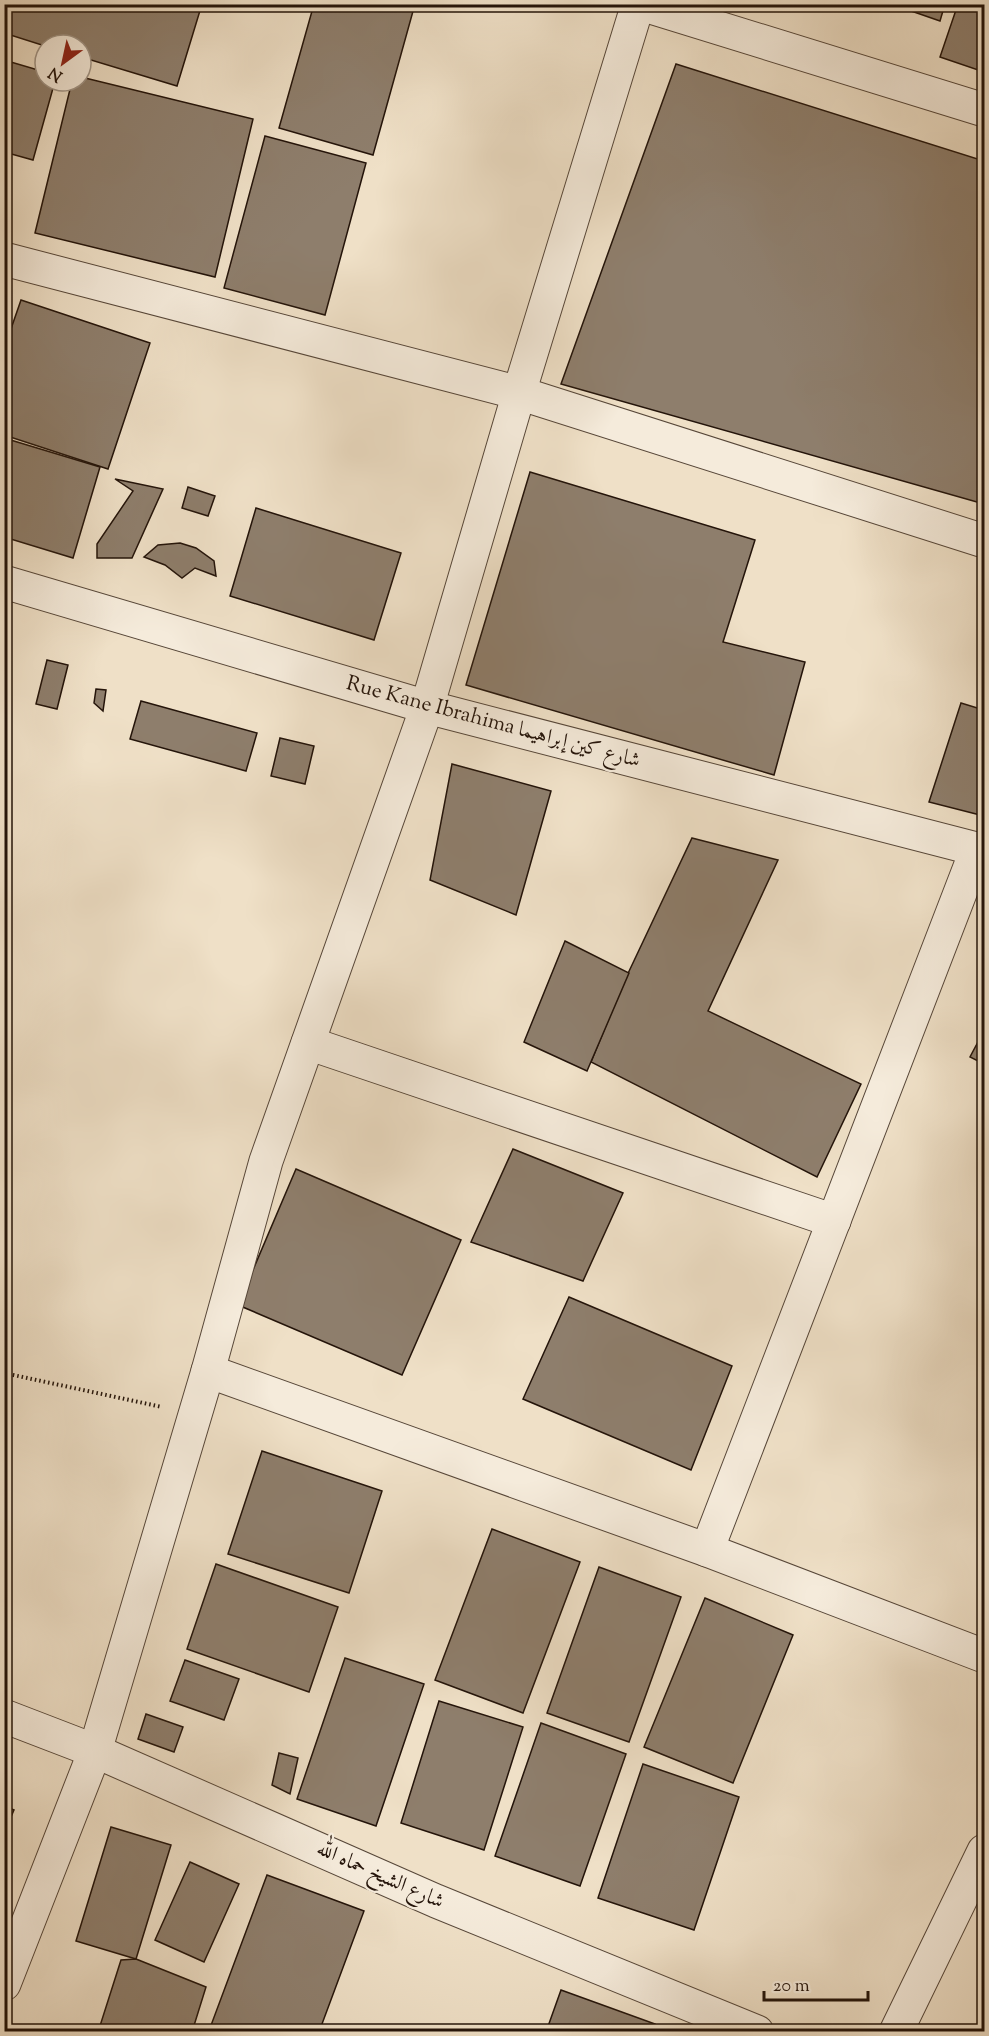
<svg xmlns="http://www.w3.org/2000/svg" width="989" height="2036" viewBox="0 0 989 2036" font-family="'Sorts Mill Goudy',Amiri,serif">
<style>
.building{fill:#8e7e6c;stroke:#24140a;stroke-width:1.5}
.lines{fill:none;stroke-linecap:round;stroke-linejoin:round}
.street-casing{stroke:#574739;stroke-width:35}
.path{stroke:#24140a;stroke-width:4;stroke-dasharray:1.5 3;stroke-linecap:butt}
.street{stroke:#f5ebdb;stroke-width:33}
.labels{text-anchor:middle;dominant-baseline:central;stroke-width:4.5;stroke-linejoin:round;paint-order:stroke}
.street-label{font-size:21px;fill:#24140a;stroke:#f5ebdb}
</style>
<rect width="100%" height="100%" fill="#efe0c7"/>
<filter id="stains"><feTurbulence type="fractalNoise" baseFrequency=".00333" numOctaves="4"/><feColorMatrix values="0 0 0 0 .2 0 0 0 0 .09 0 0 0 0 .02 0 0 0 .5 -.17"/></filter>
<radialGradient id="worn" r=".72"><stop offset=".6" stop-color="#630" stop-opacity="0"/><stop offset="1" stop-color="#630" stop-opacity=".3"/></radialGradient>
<g class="building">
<polygon points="4,4 202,4 177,86 81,57 81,45 45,46 4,33"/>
<polygon points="314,4 415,4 373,155 279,128"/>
<polygon points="891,4 945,4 940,21"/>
<polygon points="958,4 984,4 984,72 940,57"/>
<polygon points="4,60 45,72 45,81 55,81 33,160 4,152"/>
<polygon points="676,64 984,161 984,504 561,384"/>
<polygon points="81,77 253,119 215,277 35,233 72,81 81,81"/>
<polygon points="265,136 366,163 325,315 224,288"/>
<polygon points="21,300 150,343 108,469 4,435 4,349"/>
<polygon points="4,438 100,467 73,558 4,537"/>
<polygon points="530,472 755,540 723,642 805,662 774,775 466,685"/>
<polygon points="115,479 163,489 132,558 97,558 97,544 133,491"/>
<polygon points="188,487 215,496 208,516 182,508"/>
<polygon points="256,508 401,553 374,640 230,596"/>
<polygon points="180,543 196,548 214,561 216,576 195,568 182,578 165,565 144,557 158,545"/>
<polygon points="47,660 68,665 57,709 36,704"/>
<polygon points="96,689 106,690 103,711 94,703"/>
<polygon points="141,701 257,733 246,771 130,739"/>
<polygon points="961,703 984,710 984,816 929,802"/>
<polygon points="280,738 314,746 305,784 271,776"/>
<polygon points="452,764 551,791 516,915 430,880"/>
<polygon points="692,838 778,860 708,1011 861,1084 817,1177 591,1062 623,984"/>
<polygon points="565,941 629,973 587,1071 524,1042"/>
<polygon points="979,1040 984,1043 984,1064 970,1057"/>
<polygon points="513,1149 623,1193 583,1281 471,1242"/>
<polygon points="296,1169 461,1240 402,1375 238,1305"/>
<polygon points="569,1297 732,1366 691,1470 523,1399"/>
<polygon points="262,1451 382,1491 349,1593 228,1554"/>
<polygon points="492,1529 580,1562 523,1713 435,1680"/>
<polygon points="216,1564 338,1607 309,1692 187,1649"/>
<polygon points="599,1567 681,1597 629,1742 547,1713"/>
<polygon points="705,1598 793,1635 733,1783 644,1747"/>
<polygon points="345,1658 424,1684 376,1826 297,1799"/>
<polygon points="185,1660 239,1679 224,1720 170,1701"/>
<polygon points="439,1701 523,1727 484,1850 401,1823"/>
<polygon points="146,1714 183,1727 174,1752 138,1739"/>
<polygon points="541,1723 626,1754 580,1886 495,1856"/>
<polygon points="279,1753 298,1758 290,1794 272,1785"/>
<polygon points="643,1764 739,1797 694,1930 598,1898"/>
<polygon points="4,1806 14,1810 4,1833"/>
<polygon points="111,1827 171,1845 136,1959 76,1941"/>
<polygon points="190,1862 239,1884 204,1962 155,1940"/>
<polygon points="267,1875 364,1911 319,2032 220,2032 210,2028"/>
<polygon points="136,1959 206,1987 192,2032 107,2032 99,2029 121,1960"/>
<polygon points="561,1990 655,2024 653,2032 546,2032"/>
<polygon points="984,2013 984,2032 974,2032"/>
</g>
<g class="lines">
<defs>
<g id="street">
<polyline points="641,4 984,110"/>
<polyline points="4,259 519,393 984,541"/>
<polyline points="4,582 427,707 984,851"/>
<polyline points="308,1043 834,1221"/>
<polyline points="208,1371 707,1550 984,1656"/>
<polyline points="707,1550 977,849"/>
<polyline points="4,1716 95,1751 436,1901 757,2032"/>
<polyline points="4,1984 95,1751 208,1371 266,1161 427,707 519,393 638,4"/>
<polyline points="896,2032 984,1851"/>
</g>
</defs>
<use href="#street" class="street-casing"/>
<polyline class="path" points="4,1373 162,1407"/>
<use href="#street" class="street"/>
</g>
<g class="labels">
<g class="street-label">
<text transform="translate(493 723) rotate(15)">Rue Kane Ibrahima شارع كين إبراهيما</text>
<text transform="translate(380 1876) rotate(24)">شارع الشيخ حماه الله</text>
</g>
</g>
<rect width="989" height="2036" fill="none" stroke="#efe0c7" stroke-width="24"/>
<rect x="6" y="6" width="977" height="2024" fill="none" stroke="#24140a" stroke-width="3"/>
<rect x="12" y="12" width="965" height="2012" fill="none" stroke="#24140a" stroke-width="1.5"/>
<g transform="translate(63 63) rotate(213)"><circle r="28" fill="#f5ebdb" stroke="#a19587" stroke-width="1.5"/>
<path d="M0-4.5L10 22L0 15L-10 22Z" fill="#8f2418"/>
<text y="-9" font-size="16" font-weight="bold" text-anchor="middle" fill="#24140a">N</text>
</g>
<path d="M764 1991v9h104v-9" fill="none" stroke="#24140a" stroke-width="3"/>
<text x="773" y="1991" font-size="18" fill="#24140a" stroke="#f5ebdb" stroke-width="4.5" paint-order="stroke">20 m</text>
<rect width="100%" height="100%" filter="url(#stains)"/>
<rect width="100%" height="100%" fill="url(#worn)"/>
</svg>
